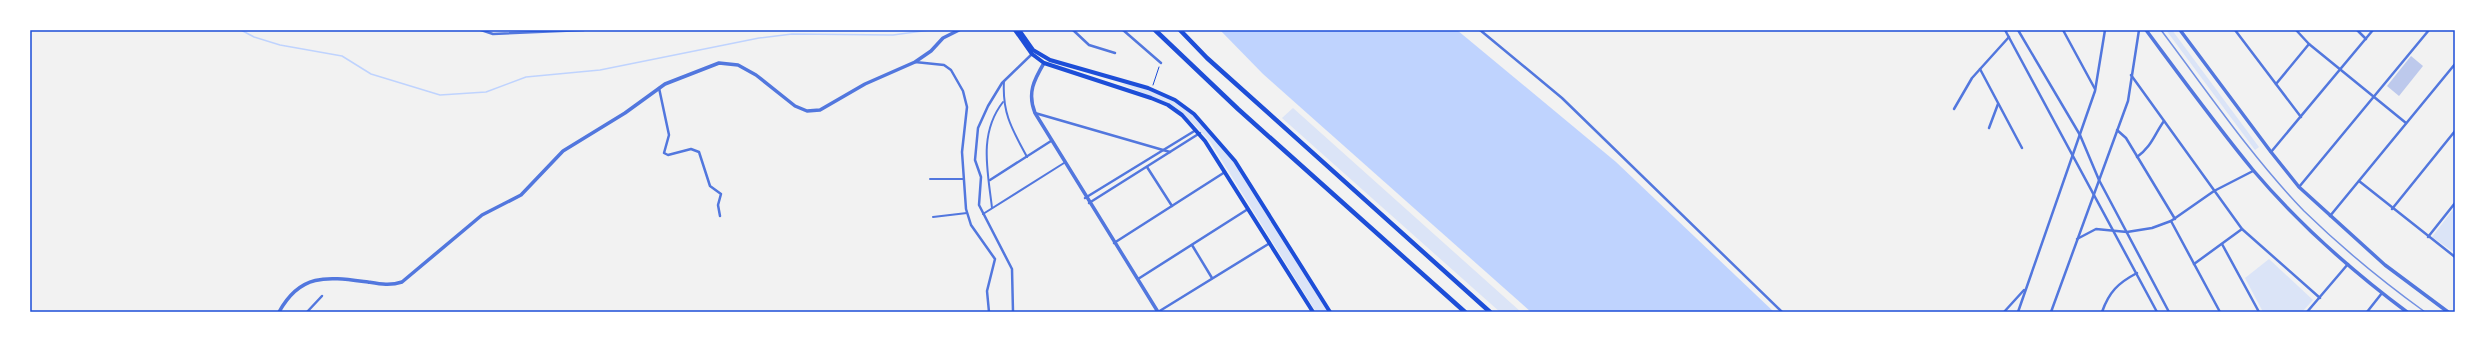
<svg xmlns="http://www.w3.org/2000/svg" width="2485" height="342" viewBox="0 0 2485 342" font-family="Figtree,sans-serif">
<style>
.green{fill:#dbe4f7}
.water{fill:#bfd3fe}
.lines{fill:none;stroke-linecap:round;stroke-linejoin:round}
.stream{stroke:#bfd3fe;stroke-width:1.5}
.building{fill:#bdc9ec}
.path{stroke:#1d4ed8;stroke-width:1}
.pedestrian{stroke:#5277de;stroke-width:2}
.minor{stroke:#5277de;stroke-width:2.5}
.tertiary{stroke:#5277de;stroke-width:3.5}
.secondary{stroke:#1d4ed8;stroke-width:4}
.trunk{stroke:#1d4ed8;stroke-width:4.5}
.rail{stroke:#7290e2;stroke-width:1.5}
.neatline{fill:none;stroke:#1d4ed8;stroke-width:1.5}
</style>
<rect width="100%" height="100%" fill="#f2f2f2"/>
<g class="green">
<polygon points="2166,30 2172,30 2259,147 2255,150"/>
<path d="M 1119,83 C 1145,87 1171,97 1191,114 C 1223,141 1245,179 1266,213 C 1287,246 1307,279 1328,312 L 1316,312 L 1211,143 C 1178,103 1164,102 1119,83 Z"/>
<polygon points="1293,108 1521,312 1500,312 1282,118"/>
<polygon points="2455,207 2455,253 2432,237"/>
<polygon points="2269,259 2313,300 2302,312 2263,312 2245,278"/>
</g>
<polygon class="water" points="1220,30 1457,30 1616,162 1774,312 1531,312 1263,74"/>
<g class="lines">
<polyline class="stream" points="241,30 254,37 280,45 342,56 371,74 440,95 486,92 526,77 600,70 759,38 792,34 893,35 930,30"/>
</g>
<polygon class="building" points="2411,56 2423,66 2399,96 2387,86"/>
<g class="lines">
<polyline class="path" points="1153,85 1159,67"/>
<g class="pedestrian">
<path d="M 1004,81 C 1002,113 1012,129 1027,157"/>
<polyline points="930,179 964,179"/>
<path d="M 992,208 C 988,172 978,134 1003,102"/>
<polyline points="983,214 1064,163"/>
<polyline points="933,217 967,213"/>
</g>
<g class="minor">
<polyline points="481,30 493,34 584,30"/>
<polyline points="1073,30 1089,45 1115,53"/>
<polyline points="1123,30 1161,63"/>
<polyline points="1480,30 1562,98 1782,312"/>
<polyline points="2005,30 2157,312"/>
<polyline points="2018,30 2080,135 2099,180 2169,312"/>
<polyline points="2063,30 2095,89"/>
<polyline points="2235,30 2301,117"/>
<polyline points="2296,30 2309,44 2406,123"/>
<polyline points="2357,30 2366,39"/>
<polyline points="915,62 944,65 951,70 963,91 967,107 962,152 966,209 971,225 995,259 987,291 989,312"/>
<polyline points="1980,69 2022,148"/>
<polyline points="2131,75 2242,229 2320,298"/>
<polyline points="2276,84 2309,44"/>
<polyline points="659,88 669,135 664,153 668,155 691,149 699,152 710,186 721,194 718,205 720,216"/>
<polyline points="1954,109 1972,78 2009,37"/>
<polyline points="1035,113 1170,152"/>
<polyline points="1989,128 1998,104"/>
<polyline points="2117,130 2126,138 2175,219"/>
<polyline points="2271,152 2373,30"/>
<path d="M 2137,157 C 2152,146 2154,135 2164,121"/>
<polyline points="1147,167 1172,206"/>
<polyline points="990,180 1051,141"/>
<polyline points="2359,181 2455,257"/>
<polyline points="2299,187 2429,30"/>
<polyline points="1085,198 1196,130"/>
<polyline points="1089,203 1200,133"/>
<polyline points="2392,209 2455,131"/>
<polyline points="2330,216 2455,64"/>
<polyline points="2171,221 2220,312"/>
<polyline points="2428,237 2455,203"/>
<polyline points="2077,239 2096,229 2127,232 2152,228 2171,221 2214,191 2253,171"/>
<polyline points="1114,243 1225,172"/>
<polyline points="2222,244 2259,312"/>
<polyline points="1192,245 1212,278"/>
<polyline points="2194,264 2242,229"/>
<polyline points="1138,279 1248,209"/>
<polyline points="307,312 322,296"/>
<polyline points="1013,312 1012,269 979,205 981,177 975,160 978,128 988,106 1002,83 1032,54"/>
<polyline points="1158,312 1270,243"/>
<polyline points="2004,312 2024,290"/>
<polyline points="2018,312 2095,91 2105,30"/>
<polyline points="2051,312 2128,101 2139,30"/>
<path d="M 2102,312 C 2109,292 2118,283 2137,273"/>
<polyline points="2307,312 2348,264"/>
<polyline points="2367,312 2382,293"/>
</g>
<g class="tertiary">
<path d="M 2146,30 C 2181,77 2216,125 2253,170 C 2298,223 2352,271 2407,312"/>
<polyline points="2180,30 2271,152 2299,187 2385,265 2448,312"/>
<path d="M 1044,63 C 1034,80 1027,93 1035,113 L 1158,312"/>
<path d="M 279,312 C 301,272 328,277 368,282 C 380,284 390,286 402,282 L 482,215 L 521,195 L 563,151 L 625,113 L 665,84 L 719,63 L 738,65 L 756,75 L 795,106 L 807,111 L 820,110 L 865,84 L 915,62 L 931,51 L 943,38 L 959,30"/>
</g>
<g class="secondary">
<polyline points="1015,30 1032,54 1044,63 1151,98 1168,105 1182,115 1205,141 1313,312"/>
<polyline points="1019,30 1033,50 1050,60 1148,88 1175,100 1194,114 1235,161 1330,312"/>
</g>
<g class="trunk">
<polyline points="1155,30 1238,109 1465,312"/>
<polyline points="1180,30 1207,58 1490,312"/>
</g>
<path class="rail" d="M 2161,30 C 2207,91 2251,156 2304,211 C 2342,248 2382,281 2425,312"/>
</g>
<rect width="2485" height="342" fill="none" stroke="#ffffff" stroke-width="62"/>
<rect x="31" y="31" width="2423" height="280" class="neatline"/>
</svg>
